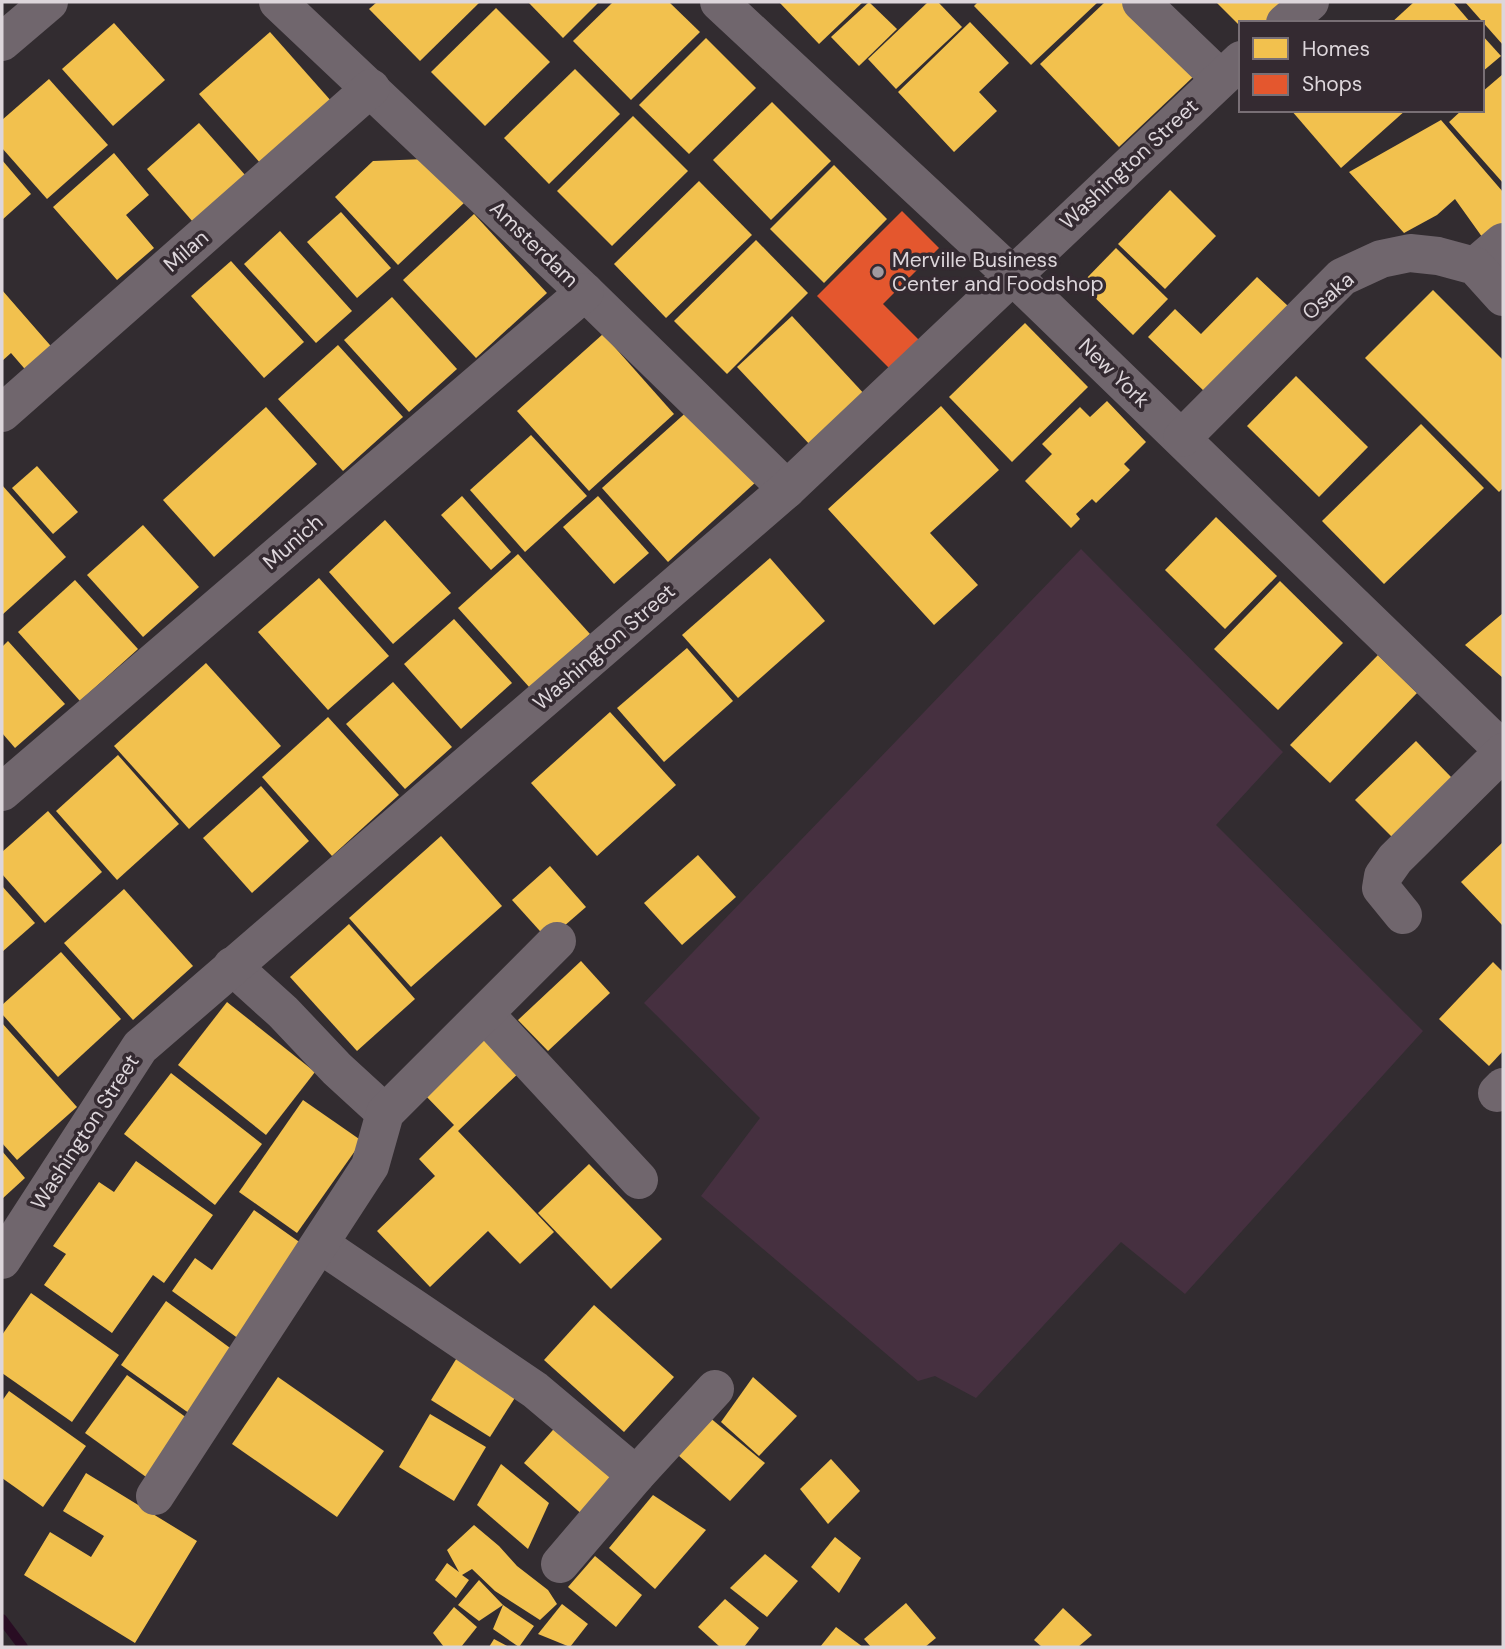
<svg xmlns="http://www.w3.org/2000/svg" width="1505" height="1649" viewBox="0 0 1505 1649" font-family="'DM Sans',sans-serif">
<style>
.green{fill:#463040}
.homes{fill:#f2c14e}
.shops{fill:#e4572e}
.lines{fill:none;stroke-linecap:round;stroke-linejoin:round}
.stream{stroke:#290d23;stroke-width:10}
.minor{stroke:#70666d;stroke-width:38}
.poi-dot{fill:#a19a9f;stroke:#342a31;stroke-width:2.5}
.labels{text-anchor:middle;dominant-baseline:central;stroke-width:7;stroke-linejoin:round;paint-order:stroke}
.street-label{font-size:21px;fill:#ddd6db;stroke:#342a31}
.poi-label{font-size:21px;fill:#ddd6db;stroke:#342a31;text-anchor:start}
</style>
<rect width="100%" height="100%" fill="#322c30"/>
<polygon class="green" points="1081,549 1283,752 1216,825 1423,1031 1185,1294 1121,1242 976,1398 935,1376 918,1381 701,1196 760,1118 644,1003"/>
<g class="homes">
<polygon points="377,2 480,2 420,61 369,9"/>
<polygon points="528,2 599,2 563,38"/>
<polygon points="613,2 669,2 700,32 631,100 573,41"/>
<polygon points="779,2 863,2 819,44"/>
<polygon points="869,2 897,29 859,66 831,37"/>
<polygon points="928,2 938,2 962,27 896,89 868,59"/>
<polygon points="978,2 1098,2 1031,65 974,6"/>
<polygon points="1105,2 1121,2 1193,77 1119,147 1040,64"/>
<polygon points="1216,2 1287,2 1266,23 1241,23 1241,27"/>
<polygon points="1414,2 1453,2 1471,23 1391,23"/>
<polygon points="1465,2 1503,2 1503,45"/>
<polygon points="496,8 550,62 485,126 431,72"/>
<polygon points="970,22 1009,63 979,92 997,111 954,152 898,92"/>
<polygon points="114,23 165,80 113,126 62,69"/>
<polygon points="270,32 332,102 261,164 199,94"/>
<polygon points="1482,35 1501,56 1482,72"/>
<polygon points="706,38 756,88 689,154 639,105"/>
<polygon points="575,69 620,114 549,184 504,138"/>
<polygon points="1503,74 1503,183 1449,122 1462,110 1482,110 1482,92"/>
<polygon points="49,79 108,145 47,199 2,148 2,120"/>
<polygon points="772,102 831,161 771,220 713,160"/>
<polygon points="1291,110 1406,110 1341,168"/>
<polygon points="633,116 688,171 612,246 557,191"/>
<polygon points="1441,120 1503,192 1503,225 1485,241 1455,199 1437,215 1404,233 1349,172"/>
<polygon points="199,123 246,176 193,222 147,169"/>
<polygon points="114,153 149,195 126,215 154,248 117,280 53,207"/>
<polygon points="426,159 465,202 398,265 335,197 373,161"/>
<polygon points="2,160 31,194 2,220"/>
<polygon points="834,165 887,219 824,283 770,229"/>
<polygon points="699,181 752,235 666,318 614,264"/>
<polygon points="1170,190 1216,236 1165,289 1118,244"/>
<polygon points="341,212 391,268 357,298 307,242"/>
<polygon points="474,214 547,293 476,358 403,280"/>
<polygon points="280,231 352,311 316,343 244,264"/>
<polygon points="756,240 808,293 727,374 674,321"/>
<polygon points="1116,248 1168,299 1133,335 1081,284"/>
<polygon points="231,261 304,342 264,378 191,296"/>
<polygon points="1257,277 1288,306 1205,392 1148,337 1175,309 1201,334"/>
<polygon points="2,290 56,352 30,375 11,353 2,361"/>
<polygon points="1433,290 1503,360 1503,488 1499,492 1365,358"/>
<polygon points="392,297 457,369 409,412 344,340"/>
<polygon points="792,316 867,397 812,447 737,367"/>
<polygon points="1025,323 1088,387 1012,462 949,397"/>
<polygon points="603,334 674,414 589,491 517,411"/>
<polygon points="338,345 403,417 343,471 278,399"/>
<polygon points="1296,376 1368,447 1319,497 1247,426"/>
<polygon points="1107,401 1146,442 1124,464 1130,470 1096,503 1092,499 1076,514 1080,519 1071,528 1025,481 1052,454 1042,444 1080,407 1090,417"/>
<polygon points="941,406 999,470 930,533 978,585 934,625 828,509"/>
<polygon points="266,407 317,464 214,557 163,500"/>
<polygon points="691,408 757,481 668,562 602,488"/>
<polygon points="1421,424 1484,488 1384,584 1322,521"/>
<polygon points="531,435 587,496 525,552 470,490"/>
<polygon points="37,466 78,512 53,534 12,488"/>
<polygon points="2,485 66,557 2,615"/>
<polygon points="462,496 511,552 491,570 441,515"/>
<polygon points="598,496 649,553 614,584 563,527"/>
<polygon points="1216,517 1277,576 1225,629 1165,570"/>
<polygon points="385,520 451,593 393,644 329,572"/>
<polygon points="143,525 199,587 143,637 87,575"/>
<polygon points="518,554 590,634 530,688 458,608"/>
<polygon points="770,558 825,621 738,698 682,635"/>
<polygon points="319,578 389,656 328,710 258,632"/>
<polygon points="75,580 138,649 80,701 18,632"/>
<polygon points="1280,581 1343,643 1278,710 1214,649"/>
<polygon points="1503,613 1503,678 1465,645"/>
<polygon points="454,619 512,683 461,729 404,664"/>
<polygon points="8,641 65,704 15,748 2,733 2,647"/>
<polygon points="687,648 733,701 664,762 617,708"/>
<polygon points="1378,655 1417,693 1330,783 1290,745"/>
<polygon points="206,663 281,746 189,829 114,746"/>
<polygon points="393,682 452,747 405,789 346,724"/>
<polygon points="610,712 676,785 597,856 531,783"/>
<polygon points="328,717 399,795 332,856 262,777"/>
<polygon points="1416,741 1452,778 1392,837 1355,800"/>
<polygon points="118,755 179,824 117,880 56,811"/>
<polygon points="261,786 309,841 252,893 203,838"/>
<polygon points="48,811 102,872 45,923 2,874 2,852"/>
<polygon points="441,836 502,906 411,987 349,918"/>
<polygon points="1503,842 1503,926 1461,882"/>
<polygon points="698,855 736,897 682,945 644,903"/>
<polygon points="550,866 586,907 548,940 512,900"/>
<polygon points="2,886 35,923 2,952"/>
<polygon points="124,889 193,966 133,1020 64,943"/>
<polygon points="349,924 415,999 357,1051 290,977"/>
<polygon points="61,952 121,1019 58,1077 2,1014 2,1005"/>
<polygon points="581,961 610,993 548,1051 518,1020"/>
<polygon points="1493,962 1503,972 1503,1051 1489,1066 1439,1019"/>
<polygon points="227,1002 315,1072 266,1135 178,1065"/>
<polygon points="2,1023 77,1107 17,1160 2,1143"/>
<polygon points="490,1027 526,1066 458,1131 554,1232 520,1264 488,1231 430,1287 377,1231 435,1176 419,1159 454,1125 422,1092"/>
<polygon points="171,1073 262,1144 215,1205 124,1134"/>
<polygon points="303,1100 362,1141 297,1233 239,1192"/>
<polygon points="2,1151 25,1178 2,1199"/>
<polygon points="136,1161 213,1215 164,1283 153,1275 112,1333 44,1285 66,1254 53,1246 99,1182 114,1192"/>
<polygon points="589,1164 662,1239 611,1289 538,1213"/>
<polygon points="254,1210 305,1246 239,1339 172,1291 195,1258 212,1270"/>
<polygon points="31,1293 119,1355 72,1422 2,1373 2,1335"/>
<polygon points="166,1301 237,1353 193,1416 121,1365"/>
<polygon points="594,1305 674,1377 624,1432 544,1360"/>
<polygon points="458,1356 518,1393 490,1437 431,1400"/>
<polygon points="127,1375 194,1423 153,1482 85,1433"/>
<polygon points="278,1377 384,1451 337,1517 232,1444"/>
<polygon points="753,1377 797,1416 759,1456 721,1422"/>
<polygon points="9,1391 86,1446 43,1507 2,1478 2,1401"/>
<polygon points="430,1414 486,1447 454,1501 399,1467"/>
<polygon points="709,1417 765,1463 730,1501 678,1455"/>
<polygon points="559,1423 620,1477 585,1517 524,1463"/>
<polygon points="831,1459 860,1491 828,1524 800,1489"/>
<polygon points="501,1464 549,1503 528,1549 477,1505"/>
<polygon points="86,1473 197,1541 135,1643 24,1575 50,1532 91,1557 104,1536 63,1511"/>
<polygon points="653,1495 706,1530 655,1589 609,1548"/>
<polygon points="474,1525 499,1546 517,1566 548,1590 557,1604 540,1620 495,1591 472,1569 462,1575 469,1580 456,1598 435,1580 447,1563 459,1572 447,1550"/>
<polygon points="835,1537 861,1558 839,1593 811,1567"/>
<polygon points="765,1554 798,1581 767,1617 730,1588"/>
<polygon points="595,1556 642,1595 616,1627 568,1587"/>
<polygon points="479,1580 503,1605 534,1626 519,1647 493,1629 503,1605 479,1621 458,1605"/>
<polygon points="725,1599 759,1628 744,1647 720,1647 698,1627"/>
<polygon points="906,1603 936,1638 925,1647 871,1647 864,1639"/>
<polygon points="562,1604 588,1624 570,1647 538,1634"/>
<polygon points="454,1607 477,1627 461,1647 444,1647 433,1633"/>
<polygon points="1063,1608 1092,1635 1078,1647 1042,1647 1034,1640"/>
<polygon points="836,1627 863,1647 820,1647"/>
<polygon points="494,1639 509,1647 489,1647"/>
</g>
<polygon class="shops" points="902,211 939,248 883,304 921,342 892,371 817,296"/>
<g class="lines">
<polyline class="stream" points="2,1619 23,1647"/>
<g class="minor">
<polyline points="278,2 585,292 787,489"/>
<polyline points="719,2 1012,275 1503,750"/>
<polyline points="1141,2 1220,78"/>
<polyline points="1285,23 1310,2"/>
<polyline points="2,42 49,2"/>
<polyline points="1475,266 1503,242"/>
<polyline points="2,413 371,88"/>
<polyline points="1182,438 1342,277 1381,259 1410,253 1438,256 1475,266 1503,297"/>
<polyline points="2,792 585,292"/>
<polyline points="1403,915 1381,888 1383,876 1395,859 1503,752"/>
<polyline points="232,966 283,1012 337,1069 385,1113"/>
<polyline points="485,1014 639,1180"/>
<polyline points="1497,1093 1503,1087"/>
<polyline points="321,1245 535,1390 636,1475"/>
<polyline points="2,1260 140,1047 787,489 1241,60"/>
<polyline points="155,1496 370,1166 385,1113 557,941"/>
<polyline points="560,1564 636,1475 715,1389"/>
</g>
</g>
<circle class="poi-dot" cx="878" cy="272" r="7"/>
<g class="labels">
<g class="street-label">
<text transform="translate(1129 164) rotate(-43)">Washington Street</text>
<text transform="translate(534 244) rotate(44)">Amsterdam</text>
<text transform="translate(186 251) rotate(-41)">Milan</text>
<text transform="translate(1328 296) rotate(-41)">Osaka</text>
<text transform="translate(1114 373) rotate(44)">New York</text>
<text transform="translate(293 542) rotate(-41)">Munich</text>
<text transform="translate(604 647) rotate(-41)">Washington Street</text>
<text transform="translate(85 1132) rotate(-57)">Washington Street</text>
</g>
<g class="poi-label">
<text x="892" y="260">Merville Business<tspan x="892" dy="24">Center and Foodshop</tspan></text>
</g>
</g>
<rect width="1505" height="1649" fill="none" stroke="#ddd6db" stroke-width="7"/>
<rect x="1239" y="21" width="245" height="91" fill="#342a31" stroke="#786f75" stroke-width="2"/>
<rect x="1253" y="38" width="35" height="21" fill="#f2c14e" stroke="#786f75" stroke-width="2"/>
<text x="1302" y="56" font-size="21" fill="#ddd6db">Homes</text>
<rect x="1253" y="74" width="35" height="21" fill="#e4572e" stroke="#786f75" stroke-width="2"/>
<text x="1302" y="91" font-size="21" fill="#ddd6db">Shops</text>
</svg>
